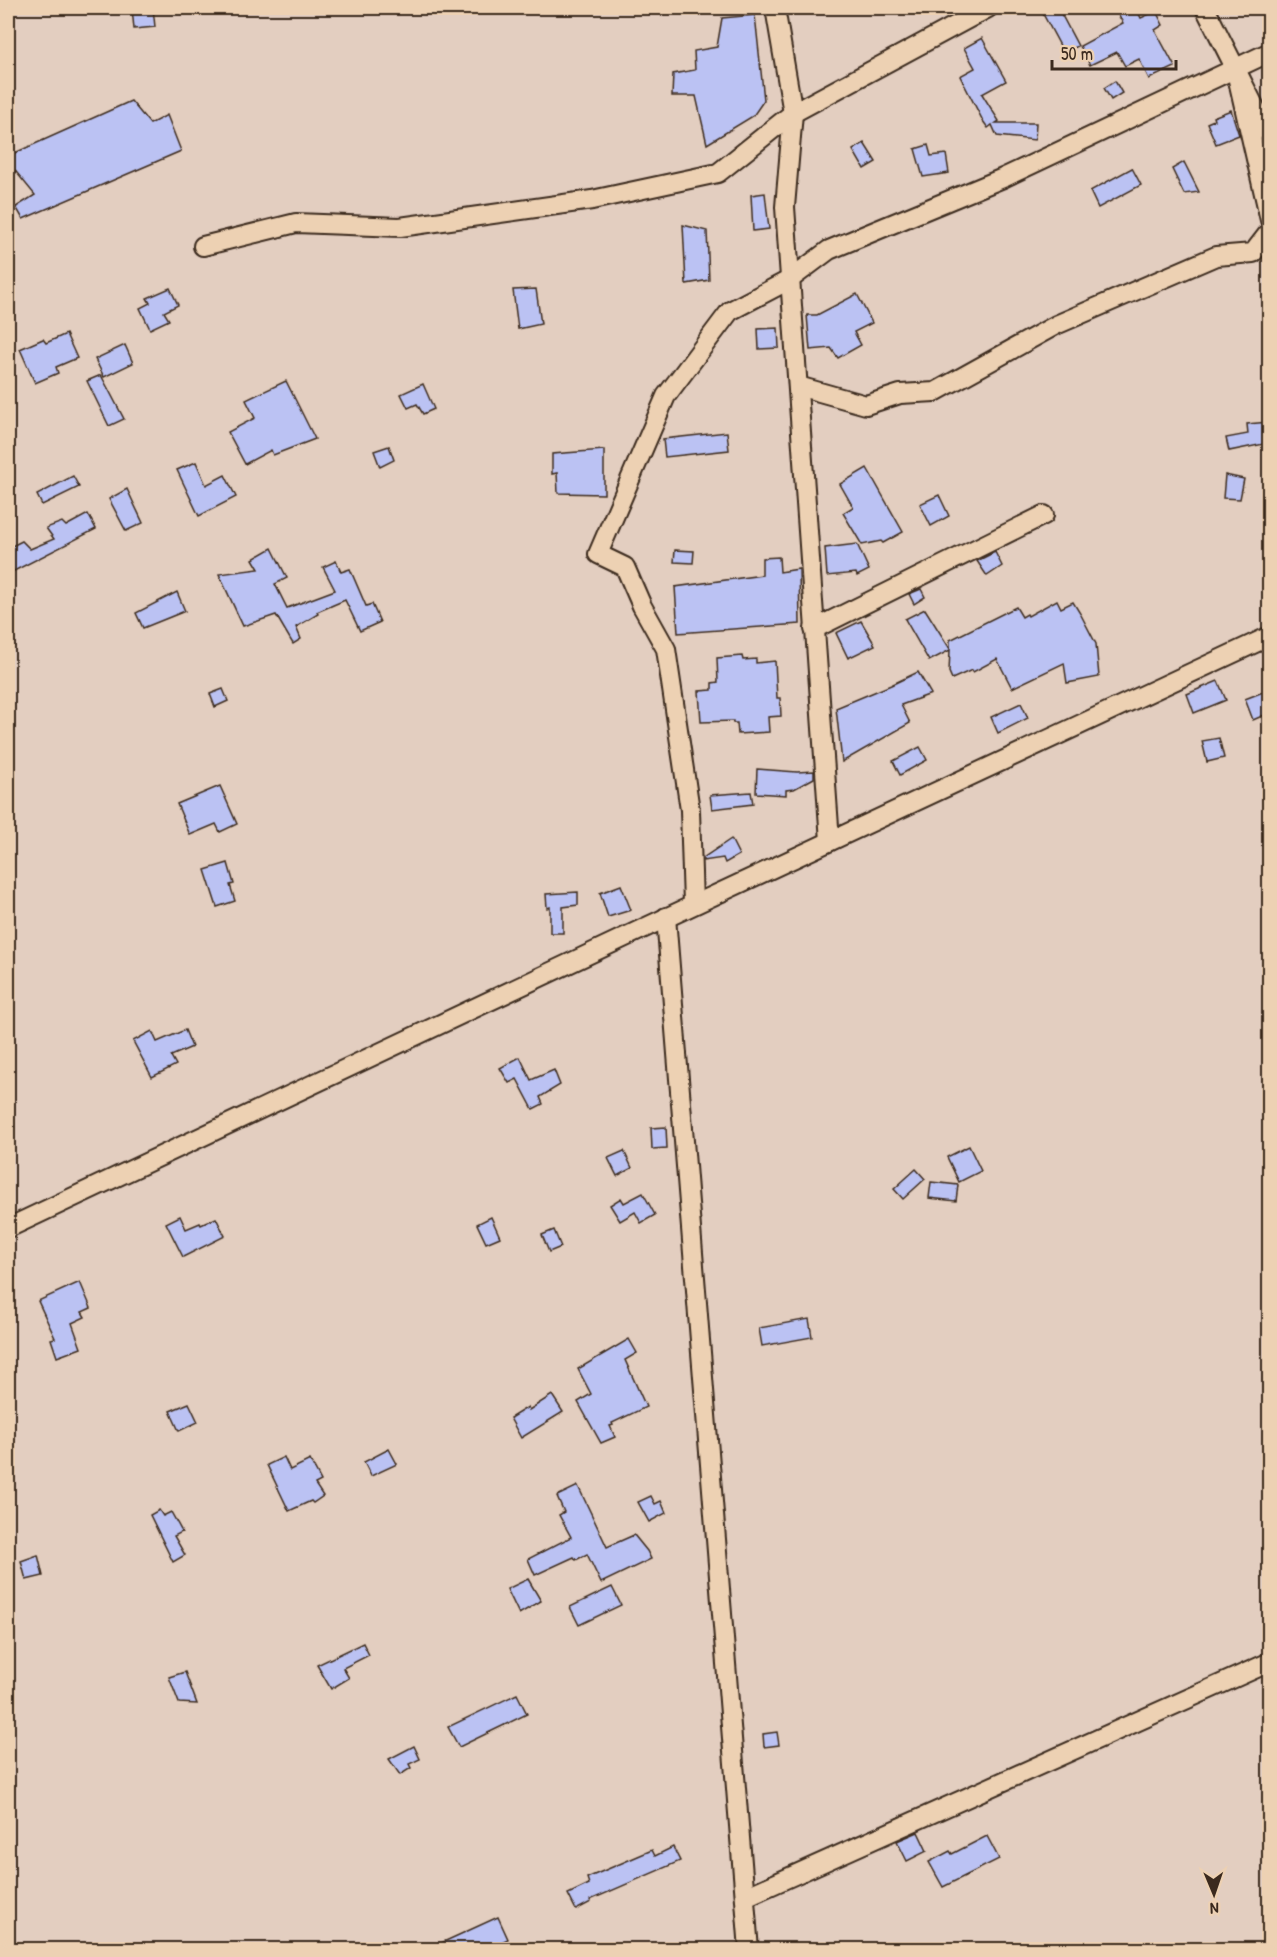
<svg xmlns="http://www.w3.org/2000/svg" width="1277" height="1957" viewBox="0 0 1277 1957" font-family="'Patrick Hand',sans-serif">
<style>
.building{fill:#bbc2f3;stroke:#3b2a1e;stroke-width:1.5}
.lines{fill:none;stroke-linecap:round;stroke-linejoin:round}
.minor-casing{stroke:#3b2a1e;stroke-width:22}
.minor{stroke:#edd1b3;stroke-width:18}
</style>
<rect width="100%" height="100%" fill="#e3cec0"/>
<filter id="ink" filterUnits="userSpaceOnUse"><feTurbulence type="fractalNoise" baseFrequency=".0167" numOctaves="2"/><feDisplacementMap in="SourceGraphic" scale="12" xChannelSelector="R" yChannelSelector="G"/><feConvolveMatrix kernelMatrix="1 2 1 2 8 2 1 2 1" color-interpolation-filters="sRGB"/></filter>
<g filter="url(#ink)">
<g class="building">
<polygon points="132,8 153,8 155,27 134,29"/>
<polygon points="1050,8 1058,8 1078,46 1064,53 1042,12"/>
<polygon points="1114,8 1136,8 1141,18 1156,11 1163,25 1155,30 1175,67 1149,79 1139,59 1125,66 1117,52 1090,65 1080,46 1123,23"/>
<polygon points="755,15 764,100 753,116 707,144 696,96 672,96 673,74 695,70 694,51 717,47 722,18"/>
<polygon points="982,38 1006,81 982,94 999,121 996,123 1036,123 1035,140 997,136 992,125 988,128 983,121 960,76 975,68 964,48"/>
<polygon points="1115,81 1122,93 1111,100 1104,88"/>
<polygon points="131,101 150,124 167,115 181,151 23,219 16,207 35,195 8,162 8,156"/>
<polygon points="1231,110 1239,135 1216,144 1207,123 1214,120 1213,117"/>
<polygon points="864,143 876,162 864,169 853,150"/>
<polygon points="928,145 931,156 946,154 949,173 923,177 915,149"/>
<polygon points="1184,162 1199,192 1184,194 1172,169"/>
<polygon points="1132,168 1141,185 1098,208 1090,191"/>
<polygon points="765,193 769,229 753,231 751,195"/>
<polygon points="683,225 707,231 709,280 686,284"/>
<polygon points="170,288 178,305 164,312 169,320 150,329 140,308 150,303 147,298"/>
<polygon points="536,289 541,324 518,329 513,290"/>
<polygon points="857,294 872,323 854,332 861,345 838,358 831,348 810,350 807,315 817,315"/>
<polygon points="778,328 779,348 759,349 758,329"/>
<polygon points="66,334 77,358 56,367 58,373 35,383 20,349 43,339 46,343"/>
<polygon points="125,345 133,363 104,377 95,359"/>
<polygon points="101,375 124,419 109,426 87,381"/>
<polygon points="286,381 315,439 273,455 271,450 245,464 228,432 255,418 246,400"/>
<polygon points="423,384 434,409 423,414 417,404 408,408 401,394"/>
<polygon points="1269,422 1269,443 1229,451 1226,438 1248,434 1247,424"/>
<polygon points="727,432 729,450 665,457 663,439"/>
<polygon points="389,446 394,460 380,467 374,451"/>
<polygon points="604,450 604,494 558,493 557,473 552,474 552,454"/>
<polygon points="196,462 206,485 225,475 236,497 199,516 177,470"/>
<polygon points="867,468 903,532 883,543 881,541 862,545 843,513 853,507 840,484"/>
<polygon points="1225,475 1244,479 1240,499 1223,498"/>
<polygon points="73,476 79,487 42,505 37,495"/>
<polygon points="127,489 143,523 126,531 109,499"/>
<polygon points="939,495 949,516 931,526 920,504"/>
<polygon points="88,514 96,529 12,572 8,564 8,548 22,541 30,549 54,539 46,528 62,522 66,526"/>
<polygon points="857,544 869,570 857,576 856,573 827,576 825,548"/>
<polygon points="272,548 287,578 275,584 287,608 335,590 323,567 336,561 341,572 350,569 366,606 372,604 380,622 360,631 345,600 317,612 318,614 296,627 301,639 293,644 276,615 243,626 219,574 259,569 253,559"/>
<polygon points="675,550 694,551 693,563 674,562"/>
<polygon points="995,552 1002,566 987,576 977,561"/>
<polygon points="779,557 780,572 799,569 800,624 678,633 675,587 762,575 762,558"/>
<polygon points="921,589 925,597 914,604 909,594"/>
<polygon points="177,592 185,611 143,628 136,613"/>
<polygon points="1057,600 1061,608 1073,602 1081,615 1096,644 1099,677 1067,683 1064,663 1012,688 997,659 973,672 972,670 952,679 949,672 950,650 929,661 905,619 925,609 950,649 950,640 1016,607 1022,617 1027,614 1028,616"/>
<polygon points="861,621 875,645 848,658 836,633"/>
<polygon points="742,656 743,660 756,659 756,663 775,661 777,698 780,698 781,716 768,717 769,732 738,734 737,723 733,723 733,721 701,722 699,691 712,690 712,683 718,682 717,658"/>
<polygon points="918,672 931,694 901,705 910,723 842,762 836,708 891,685"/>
<polygon points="1218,681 1226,700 1194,713 1187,694"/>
<polygon points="223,689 228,701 215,707 210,694"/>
<polygon points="1263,692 1264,695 1269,693 1269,713 1253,720 1245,699"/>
<polygon points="1021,703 1028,718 998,733 991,717"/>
<polygon points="1219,738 1224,758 1207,762 1202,741"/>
<polygon points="920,747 927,760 900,775 893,761"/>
<polygon points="757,769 797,772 814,771 814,778 794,789 786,790 786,795 756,793"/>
<polygon points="220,786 237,824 220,832 216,824 190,835 177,804"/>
<polygon points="751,792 753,804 712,809 710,795"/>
<polygon points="731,839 739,855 725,863 723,858 703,861 703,858"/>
<polygon points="228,863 234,884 230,885 235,901 217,907 205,870"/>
<polygon points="621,885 631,910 608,917 600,893"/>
<polygon points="578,892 578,905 563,907 563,933 550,933 550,907 547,908 546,894"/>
<polygon points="185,1030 192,1047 171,1056 176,1065 152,1077 133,1041 152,1031 157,1042"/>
<polygon points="520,1057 531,1080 554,1070 560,1085 540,1097 543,1104 533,1109 517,1079 509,1083 500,1068"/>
<polygon points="666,1127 667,1148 652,1149 651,1128"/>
<polygon points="969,1146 981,1171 959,1182 947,1157"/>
<polygon points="624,1151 632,1168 617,1176 608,1158"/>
<polygon points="916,1169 925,1179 903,1199 894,1189"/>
<polygon points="931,1182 958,1185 956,1201 929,1198"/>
<polygon points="643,1193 655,1215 641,1223 635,1212 620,1221 610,1205 621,1198 624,1203"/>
<polygon points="180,1216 186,1229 200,1223 201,1225 216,1218 225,1236 183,1257 166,1223"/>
<polygon points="491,1217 500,1237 486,1243 477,1224"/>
<polygon points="554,1230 561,1247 549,1252 542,1235"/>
<polygon points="80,1282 91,1308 82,1312 85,1317 72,1323 81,1348 57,1357 51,1339 55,1338 38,1301"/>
<polygon points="809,1319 812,1337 762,1346 759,1328"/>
<polygon points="629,1339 637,1353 625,1360 646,1407 612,1423 613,1425 610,1426 615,1437 601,1443 578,1402 591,1394 578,1369"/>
<polygon points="552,1395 563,1412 521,1438 510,1418 528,1407 529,1410"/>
<polygon points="189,1403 198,1422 179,1431 170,1411"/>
<polygon points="389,1449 397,1464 371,1476 364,1462"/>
<polygon points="284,1457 290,1470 310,1460 321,1481 315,1484 323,1496 313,1503 311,1501 289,1511 267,1465"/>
<polygon points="578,1486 607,1547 634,1535 647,1551 651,1559 601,1583 587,1554 576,1560 574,1557 535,1575 528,1559 571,1537 559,1515 564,1512 557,1496"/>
<polygon points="651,1496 655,1504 661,1501 666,1513 649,1522 638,1502"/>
<polygon points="159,1510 163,1516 171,1512 182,1532 174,1536 185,1555 173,1562 150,1515"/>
<polygon points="38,1555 43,1576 26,1580 21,1561"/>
<polygon points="528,1579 541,1601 519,1614 507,1589"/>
<polygon points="612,1587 621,1605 579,1625 570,1607"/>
<polygon points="363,1643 369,1655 343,1668 349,1678 331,1689 317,1665"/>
<polygon points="185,1672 197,1704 179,1703 169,1677"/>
<polygon points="517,1694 527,1714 459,1747 448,1727"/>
<polygon points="777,1732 779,1745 764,1747 763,1734"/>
<polygon points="414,1746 420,1759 409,1764 411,1768 400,1775 389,1759"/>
<polygon points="918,1832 927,1851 907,1861 897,1841"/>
<polygon points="987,1836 999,1859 943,1887 929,1862 950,1851 952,1854"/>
<polygon points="673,1847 680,1861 590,1900 591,1902 576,1910 568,1894 589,1884 587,1878 652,1850 655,1856"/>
<polygon points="498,1917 508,1939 484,1950 426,1950"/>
</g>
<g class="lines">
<defs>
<g id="minor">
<polyline points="775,8 793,113 785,207 830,841"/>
<polyline points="1205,8 1270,137"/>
<polyline points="1235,67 1270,220"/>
<polyline points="203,246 296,223 400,227 592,200 718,173 793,113 988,8"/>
<polyline points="798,386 866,405 900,394 935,392 1056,325 1216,256 1253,253 1270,231"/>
<polyline points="814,629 1044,515"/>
<polyline points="693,904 690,810 666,649 642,606 625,567 598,554 666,396 730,311 789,280 829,250 1003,178 1270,52"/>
<polyline points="666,917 749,1950"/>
<polyline points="8,1228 640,930 1270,636"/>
<polyline points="745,1897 1270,1662"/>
</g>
</defs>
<use href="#minor" class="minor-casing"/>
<use href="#minor" class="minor"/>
</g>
</g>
<rect width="1277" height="1957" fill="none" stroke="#edd1b3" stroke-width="30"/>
<rect x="15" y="15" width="1247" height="1927" fill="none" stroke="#3b2a1e" stroke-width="2" filter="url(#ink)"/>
<g transform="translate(1214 1894) rotate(178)" stroke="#edd1b3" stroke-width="4.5" paint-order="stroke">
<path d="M0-4.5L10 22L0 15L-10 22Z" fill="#3b2a1e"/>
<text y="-9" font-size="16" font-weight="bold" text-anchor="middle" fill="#3b2a1e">N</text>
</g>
<path d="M1052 60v9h124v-9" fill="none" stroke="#3b2a1e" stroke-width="3"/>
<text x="1061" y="60" font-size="18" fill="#3b2a1e" stroke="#edd1b3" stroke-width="4.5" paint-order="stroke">50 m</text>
</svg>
